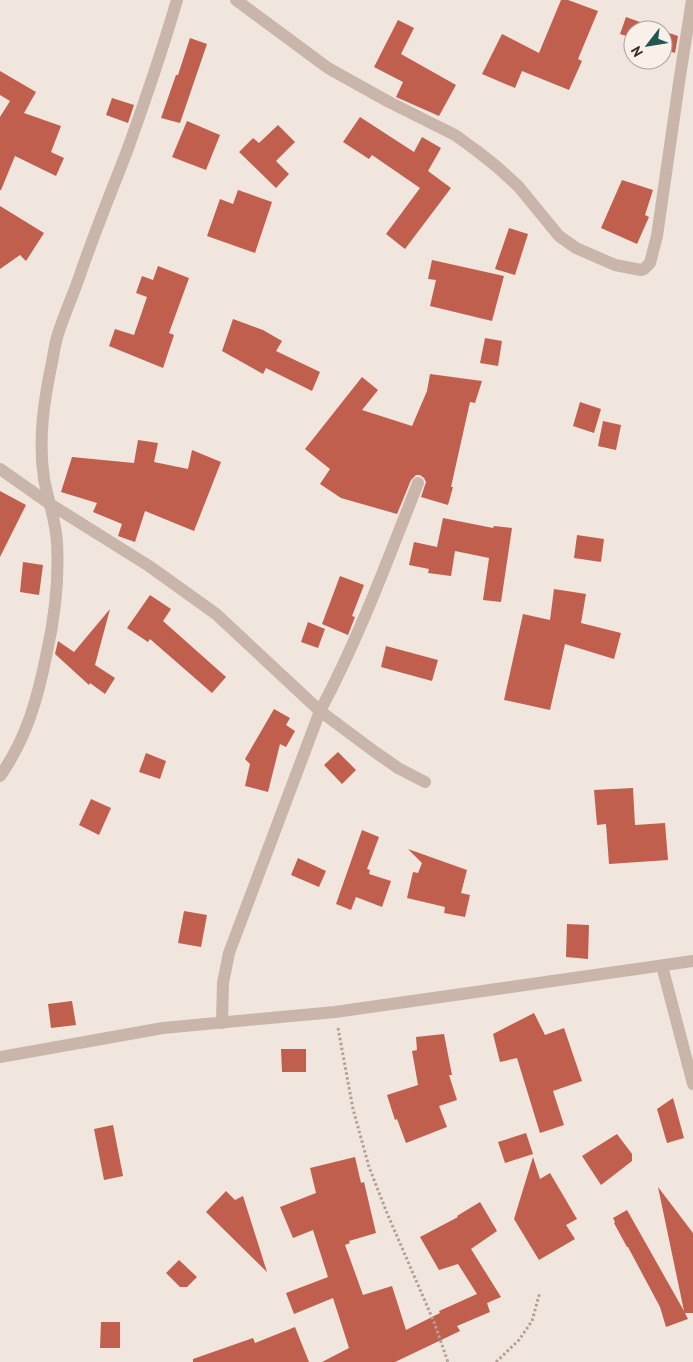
<svg xmlns="http://www.w3.org/2000/svg" width="693" height="1362" viewBox="0 0 693 1362" font-family="'PT Sans',sans-serif">
<style>
.building{fill:#c05f4d}
.lines{fill:none;stroke-linecap:round;stroke-linejoin:round}
.path{stroke:#b49f94;stroke-width:3;stroke-dasharray:2.5 2.5;stroke-linecap:butt}
.minor{stroke:#c9b5aa;stroke-width:12}
</style>
<rect width="100%" height="100%" fill="#f1e6dd"/>
<g class="building">
<polygon points="561,0 568,0 598,11 578,59 582,61 569,90 522,71 515,88 482,74 502,34 539,53"/>
<polygon points="626,17 662,30 633,30 633,38 620,34"/>
<polygon points="398,20 414,28 401,54 456,85 439,116 396,97 403,82 374,67"/>
<polygon points="663,31 678,36 675,53 663,49"/>
<polygon points="190,38 207,44 180,123 161,118 176,75 178,75"/>
<polygon points="0,71 36,92 24,113 61,126 51,152 64,158 56,176 15,156 1,190 0,190 0,117 10,101 0,95"/>
<polygon points="112,98 134,105 128,123 106,115"/>
<polygon points="360,117 414,152 422,137 441,148 428,171 451,188 405,249 386,234 420,188 372,155 369,159 343,142"/>
<polygon points="187,121 220,135 206,170 172,157"/>
<polygon points="278,125 295,142 276,161 289,174 276,188 239,152 253,138 259,143"/>
<polygon points="622,180 653,190 645,215 649,217 637,244 601,228"/>
<polygon points="238,190 272,202 255,253 207,236 220,199 233,204"/>
<polygon points="0,206 44,233 26,261 20,255 0,269"/>
<polygon points="509,228 528,234 515,275 495,269"/>
<polygon points="432,260 504,276 492,321 430,306 436,280 428,279"/>
<polygon points="158,266 189,278 169,333 174,335 163,368 109,346 115,329 134,335 147,297 136,293 142,276 153,280"/>
<polygon points="233,319 263,330 282,341 276,351 320,372 312,391 266,368 263,374 222,351"/>
<polygon points="485,338 502,341 498,366 480,363"/>
<polygon points="430,374 482,381 475,403 470,402 451,487 453,487 448,505 421,497 426,482 424,478 420,475 416,475 411,480 397,514 341,498 320,484 330,469 305,449 362,377 378,390 362,410 412,426 427,391"/>
<polygon points="580,402 601,409 594,433 573,426"/>
<polygon points="603,421 621,425 616,450 598,446"/>
<polygon points="138,440 158,443 154,462 188,469 192,450 221,462 194,531 145,511 135,542 118,536 122,524 93,512 97,503 61,492 72,457 134,463"/>
<polygon points="0,491 26,505 0,557"/>
<polygon points="443,518 493,528 494,526 512,528 501,602 483,600 489,558 455,551 451,576 428,573 429,569 409,565 414,542 437,547"/>
<polygon points="577,535 604,539 601,562 574,558"/>
<polygon points="23,562 43,565 39,595 20,592"/>
<polygon points="340,576 364,585 352,616 355,617 348,635 322,624"/>
<polygon points="554,589 586,594 581,623 621,633 614,659 565,644 550,710 504,700 523,614 550,620"/>
<polygon points="150,595 171,609 163,621 226,677 212,693 150,639 148,642 127,628"/>
<polygon points="110,609 95,665 115,678 105,694 90,683 89,685 55,654 58,641 74,652"/>
<polygon points="308,622 325,629 318,648 301,642"/>
<polygon points="386,646 438,660 432,681 381,667"/>
<polygon points="274,709 290,718 286,725 295,731 286,747 280,744 268,792 245,786 250,764 245,759"/>
<polygon points="338,752 356,770 342,784 324,765"/>
<polygon points="146,753 166,761 160,779 139,772"/>
<polygon points="633,788 635,825 665,823 668,860 609,864 606,824 597,825 594,790"/>
<polygon points="91,799 111,808 99,835 79,825"/>
<polygon points="362,830 379,837 367,869 370,870 369,874 391,881 382,907 356,897 351,910 336,904"/>
<polygon points="408,849 467,870 461,893 470,895 465,917 444,913 445,907 407,898 413,872 418,873 422,863"/>
<polygon points="298,858 326,871 319,887 291,875"/>
<polygon points="184,911 207,915 201,947 178,943"/>
<polygon points="567,924 589,925 588,959 566,957"/>
<polygon points="72,1001 76,1025 51,1028 48,1004"/>
<polygon points="534,1013 545,1035 564,1028 582,1081 553,1091 564,1125 540,1133 517,1058 500,1062 493,1034"/>
<polygon points="444,1034 452,1075 449,1075 457,1100 439,1106 447,1127 406,1143 397,1119 395,1120 387,1095 418,1085 412,1051 417,1050 416,1037"/>
<polygon points="281,1049 306,1049 306,1072 282,1072"/>
<polygon points="673,1098 684,1138 667,1143 657,1109"/>
<polygon points="113,1125 123,1176 104,1180 94,1129"/>
<polygon points="526,1133 533,1154 505,1163 498,1142"/>
<polygon points="617,1134 632,1154 632,1161 601,1185 582,1156"/>
<polygon points="355,1157 361,1183 364,1182 376,1233 349,1241 350,1243 345,1245 363,1295 392,1286 406,1330 440,1313 439,1311 477,1294 458,1264 439,1270 420,1237 458,1217 457,1216 480,1202 497,1231 471,1249 501,1297 487,1303 490,1312 457,1326 460,1331 395,1362 322,1362 349,1348 333,1298 294,1314 286,1293 328,1277 313,1230 293,1238 280,1207 316,1193 310,1168"/>
<polygon points="533,1157 540,1179 550,1173 577,1219 566,1225 575,1239 539,1260 514,1219"/>
<polygon points="658,1187 693,1233 693,1313 685,1313 688,1319 666,1327 660,1307 628,1247 627,1247 614,1223 615,1222 613,1218 627,1210 684,1311"/>
<polygon points="226,1191 235,1200 243,1196 267,1272 206,1212"/>
<polygon points="179,1260 197,1277 187,1287 180,1287 166,1273"/>
<polygon points="101,1322 120,1322 120,1348 100,1348"/>
<polygon points="295,1327 309,1362 193,1362 193,1359 253,1338 255,1343"/>
</g>
<g class="lines">
<g class="path">
<polyline points="338,1028 353,1109 369,1167 387,1213 434,1322 448,1362"/>
<polyline points="496,1362 519,1340 532,1321 540,1292"/>
</g>
<g class="minor">
<polyline points="236,0 328,68 389,102 455,135 477,151 496,166 518,186 559,236 576,248 615,265 641,270 644,269 650,263 657,236 680,76 692,0"/>
<polyline points="0,469 50,504 149,566 216,614 320,711 375,752 398,768 425,782"/>
<path d="M 0,776 C 27,738 38,697 47,652 C 55,616 59,579 57,543 C 56,521 48,500 44,479 C 38,439 44,400 52,362 C 54,352 55,343 58,334 C 65,312 75,291 82,269 C 96,229 112,190 127,151 C 145,101 162,51 177,0"/>
<polyline points="662,966 693,1084"/>
<path d="M 222,1023 L 223,983 L 229,953 L 320,711 C 359,638 388,559 418,483"/>
<polyline points="0,1057 163,1028 335,1012 693,961"/>
</g>
</g>
<g transform="translate(648 45) rotate(239)"><circle r="24" fill="#f9f1e9" stroke="#aba29c"/>
<path d="M0-4L9 19L0 12L-9 19Z" fill="#215655"/>
<text y="-8" font-size="14" font-weight="bold" text-anchor="middle" fill="#362c29">N</text>
</g>
</svg>
